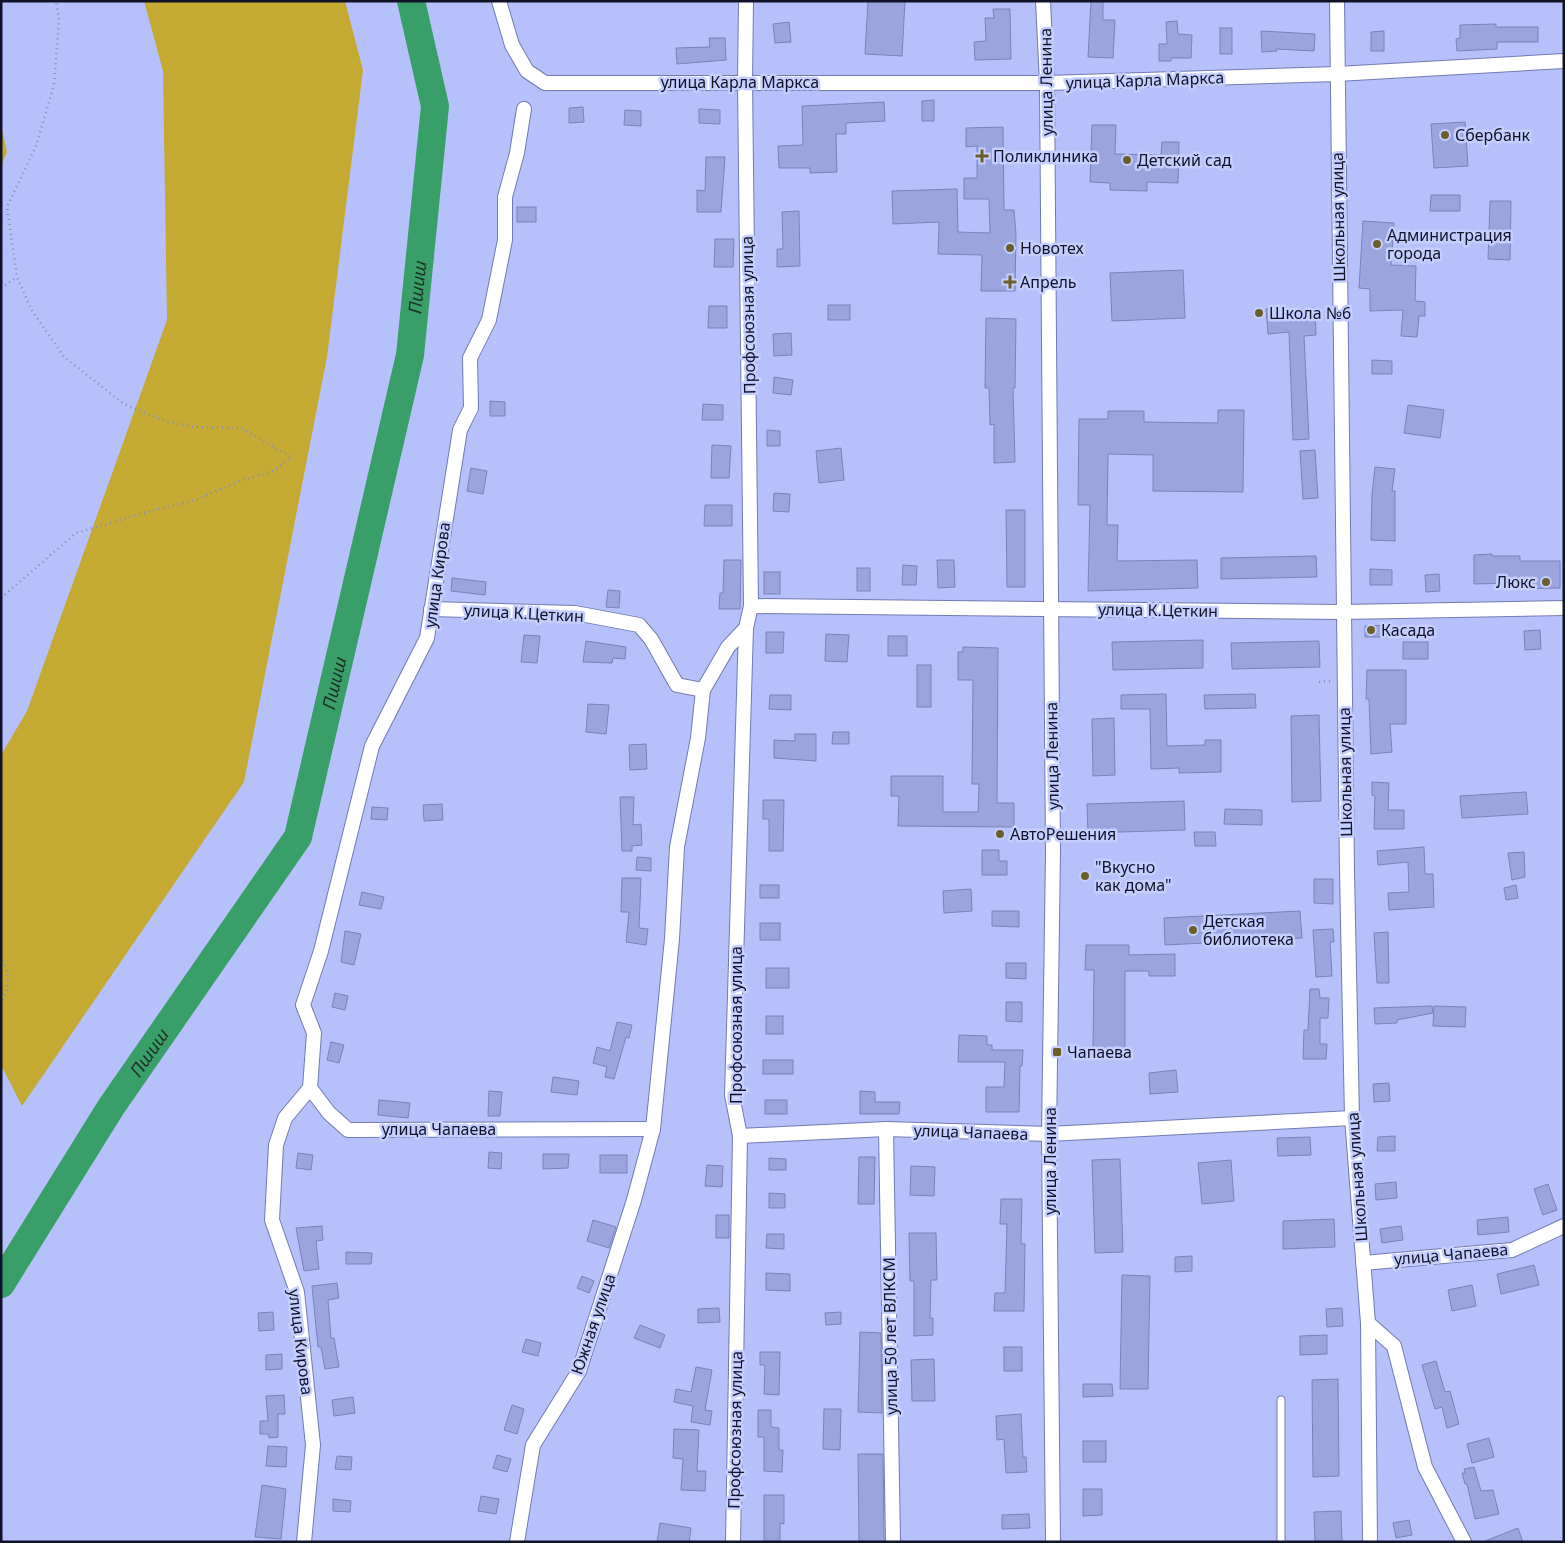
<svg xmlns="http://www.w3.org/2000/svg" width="1565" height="1543" viewBox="0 0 1565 1543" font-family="'Noto Sans',sans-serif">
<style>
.green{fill:#c4aa33}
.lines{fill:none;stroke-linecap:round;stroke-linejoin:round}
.river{stroke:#399f69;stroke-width:28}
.building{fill:#9aa5de;stroke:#7982ba}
.lane-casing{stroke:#717ab1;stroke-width:9}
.street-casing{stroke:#717ab1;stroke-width:16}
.path{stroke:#848cbc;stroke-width:2.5;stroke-dasharray:1 4;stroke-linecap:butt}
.lane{stroke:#fff;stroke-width:7}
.street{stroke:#fff;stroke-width:14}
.poi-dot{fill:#6a5e2b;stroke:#c5cfff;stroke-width:2}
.labels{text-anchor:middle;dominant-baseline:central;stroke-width:5;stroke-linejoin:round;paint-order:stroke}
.street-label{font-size:16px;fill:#101328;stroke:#c5cfff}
.poi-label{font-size:16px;fill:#101328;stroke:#c5cfff;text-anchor:start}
.water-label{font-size:18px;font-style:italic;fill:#1c3224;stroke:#c5cfff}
</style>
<rect width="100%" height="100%" fill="#b6c1fc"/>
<g class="green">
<polygon points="144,1 345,1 363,70 327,357 244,782 22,1106 1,1065 1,755 27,711 167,320 163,71"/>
<polygon points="1,125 7,152 1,166"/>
</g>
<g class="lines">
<path class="river" id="s1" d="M 1,1284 L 111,1107 L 298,837 L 410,355 L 435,106 L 411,1"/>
</g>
<g class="building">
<polygon points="868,1 905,1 902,56 865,54"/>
<polygon points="1091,1 1103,1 1103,20 1115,20 1113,58 1088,57"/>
<polygon points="993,9 1010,9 1011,59 975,60 974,42 986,41 985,18 994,18"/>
<polygon points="1177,21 1178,34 1192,35 1191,58 1171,58 1171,61 1159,61 1159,44 1167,44 1166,22"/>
<polygon points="789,22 791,42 775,43 773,24"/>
<polygon points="1496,24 1496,27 1538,27 1538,42 1497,42 1497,49 1457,51 1456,39 1460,38 1460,25"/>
<rect x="1220" y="28" width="12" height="26"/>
<polygon points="1261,31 1315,34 1314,51 1276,49 1277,51 1262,52"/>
<polygon points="1384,31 1384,51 1371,51 1371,32"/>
<polygon points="709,38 725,38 726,60 677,64 676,48 710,47"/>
<polygon points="934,100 934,121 922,121 922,101"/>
<polygon points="884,102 885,121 846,123 846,134 836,134 837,172 810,173 810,168 779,168 778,146 803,145 802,106"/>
<polygon points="583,107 584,122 569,123 569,108"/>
<polygon points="699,109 720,110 720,124 699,123"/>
<polygon points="625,110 641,111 641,126 624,125"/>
<polygon points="1465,122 1468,166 1434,168 1431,124"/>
<polygon points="1092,125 1116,125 1115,154 1161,155 1162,142 1179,142 1178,183 1147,182 1147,191 1110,190 1110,183 1090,182"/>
<polygon points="1003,127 1004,210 1014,210 1016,234 1015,291 981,291 982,255 938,254 939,222 893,224 892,191 957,189 958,232 990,233 989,199 964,199 964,178 977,178 977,146 966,147 966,128"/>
<polygon points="706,157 725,157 721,212 697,212 697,190 705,191"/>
<polygon points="1431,195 1460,195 1460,211 1430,211"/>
<polygon points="1490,201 1511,201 1510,260 1488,259"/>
<rect x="517" y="207" width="19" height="15"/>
<polygon points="799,211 800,266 777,267 777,249 783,249 782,212"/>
<polygon points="1363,221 1394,223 1391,265 1416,266 1415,301 1425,302 1425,316 1419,316 1417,337 1401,336 1403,310 1370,311 1370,289 1359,288"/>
<polygon points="715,239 734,239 733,267 714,267"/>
<polygon points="1183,270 1185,318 1112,321 1110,273"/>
<rect x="828" y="305" width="22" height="15"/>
<polygon points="709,306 727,306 727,328 708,328"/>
<polygon points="1280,307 1281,311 1315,308 1316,335 1304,336 1309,439 1293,440 1289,332 1268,334 1266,309"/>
<polygon points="986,318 1016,319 1015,388 1013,388 1015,462 994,463 994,424 990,425 989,388 985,388"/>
<polygon points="791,333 792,355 774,356 773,334"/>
<polygon points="1372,360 1392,361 1392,374 1372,374"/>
<polygon points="774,377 793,380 791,395 773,393"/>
<polygon points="490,401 505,402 505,416 490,416"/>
<polygon points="703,404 723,405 723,420 702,420"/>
<polygon points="1408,405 1444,410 1440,438 1404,433"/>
<polygon points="1218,410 1244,410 1243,492 1153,491 1153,455 1108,454 1107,525 1118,525 1117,561 1197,560 1198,588 1088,591 1090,505 1078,505 1079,419 1108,419 1108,411 1144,411 1144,422 1218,423"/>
<polygon points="767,430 780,431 780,446 767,446"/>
<polygon points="712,445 731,446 729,478 711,478"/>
<polygon points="841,448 844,480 819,483 816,451"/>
<polygon points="1315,450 1318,498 1303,499 1300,451"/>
<polygon points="1375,467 1395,469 1392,491 1395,491 1395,541 1371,540 1372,495"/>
<polygon points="471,468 487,471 483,494 467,491"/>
<polygon points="774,493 790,494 789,512 773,511"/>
<polygon points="705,505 732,505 732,526 704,526"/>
<polygon points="1006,510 1025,510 1025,587 1007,587"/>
<polygon points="1492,554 1492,556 1520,556 1520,561 1560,561 1560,588 1511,589 1511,583 1474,584 1474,555"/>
<polygon points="1316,556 1317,577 1221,579 1221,558"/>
<polygon points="724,560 741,560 740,609 719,609 720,593 723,593"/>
<polygon points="937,560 954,560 955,587 938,588"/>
<polygon points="903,565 917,566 916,585 902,585"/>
<rect x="857" y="568" width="13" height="23"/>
<polygon points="1370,569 1392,570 1392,585 1370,585"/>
<rect x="764" y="572" width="16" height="22"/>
<polygon points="1439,574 1440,591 1426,592 1425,575"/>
<polygon points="452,578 486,582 485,595 451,591"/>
<polygon points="608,590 620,591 619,608 606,607"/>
<polygon points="1391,625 1391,637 1365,637 1365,626"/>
<polygon points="1540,630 1541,649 1525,650 1524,631"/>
<polygon points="766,632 784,632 783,653 766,653"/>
<polygon points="826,634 849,635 847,662 825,661"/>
<polygon points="524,635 540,636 537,663 521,662"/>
<rect x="888" y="636" width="19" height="20"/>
<polygon points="1203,640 1203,668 1113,670 1112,642"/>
<polygon points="586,641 626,647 625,659 613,658 612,663 583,662"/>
<polygon points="1319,641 1320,667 1232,669 1231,643"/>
<rect x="1403" y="642" width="25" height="17"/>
<polygon points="963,647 998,648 997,803 1014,803 1014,827 898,826 899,796 891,796 891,776 943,776 943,812 978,812 979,784 972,784 973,680 958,680 958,652 963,652"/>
<rect x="917" y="665" width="14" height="42"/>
<polygon points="1367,670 1406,670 1406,724 1390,724 1392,752 1371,754 1369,699 1366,699"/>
<polygon points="1166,694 1167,746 1205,745 1205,740 1221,740 1221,772 1179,773 1179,768 1151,769 1150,709 1121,709 1121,695"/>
<polygon points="1255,694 1256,708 1205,709 1204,695"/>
<polygon points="770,695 791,695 791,710 769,709"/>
<polygon points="588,704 609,705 606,734 586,732"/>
<polygon points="1319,715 1321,801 1292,802 1291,716"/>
<polygon points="1114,718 1115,775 1093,776 1092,719"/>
<polygon points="833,732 849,732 849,744 832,744"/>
<polygon points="795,734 816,734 816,761 774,758 774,740 795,741"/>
<polygon points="646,744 647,769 630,770 629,745"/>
<polygon points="1372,782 1389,783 1388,810 1404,810 1404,829 1374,829 1375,796 1372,795"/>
<polygon points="1526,792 1528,814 1462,818 1460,796"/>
<polygon points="620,797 634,797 633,825 641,824 642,845 632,846 632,851 622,851"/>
<polygon points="763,800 784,800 783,851 769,851 769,819 763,819"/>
<polygon points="1184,801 1185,830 1088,833 1087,804"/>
<polygon points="442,804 443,820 424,821 423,805"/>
<polygon points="372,807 388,808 387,820 371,819"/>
<polygon points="1225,809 1262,810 1262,825 1224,824"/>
<polygon points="1194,832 1215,832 1216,846 1195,846"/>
<polygon points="1424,847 1425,874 1433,874 1434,907 1389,910 1388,893 1409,892 1408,862 1378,865 1377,851"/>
<polygon points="982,850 999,850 999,861 1007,861 1007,875 982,875"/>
<polygon points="1524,852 1525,877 1512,880 1508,853"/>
<polygon points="637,857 651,858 651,871 636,870"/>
<polygon points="622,878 641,878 639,928 648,929 646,945 626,942 629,912 621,912"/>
<polygon points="1314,879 1333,879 1333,904 1314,903"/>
<rect x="760" y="885" width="19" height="13"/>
<polygon points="1516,885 1518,898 1506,900 1504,888"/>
<polygon points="971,889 972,911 944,913 943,891"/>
<polygon points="362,892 384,897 381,909 359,905"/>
<polygon points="992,911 1019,911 1019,927 992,926"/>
<polygon points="1300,911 1302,938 1165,945 1164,918"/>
<rect x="760" y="923" width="20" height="17"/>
<polygon points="1333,929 1334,942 1330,942 1332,976 1316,977 1313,930"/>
<polygon points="345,931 361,934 354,965 341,962"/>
<polygon points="1388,932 1389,983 1377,983 1374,933"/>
<polygon points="1086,945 1129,945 1129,955 1175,954 1175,976 1149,976 1149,971 1125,971 1125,1049 1093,1049 1094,970 1085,970"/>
<polygon points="1006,963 1026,963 1026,979 1006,978"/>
<rect x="766" y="968" width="23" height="20"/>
<polygon points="1310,989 1319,989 1320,998 1329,998 1328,1018 1320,1018 1320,1044 1327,1044 1326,1059 1303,1059 1304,1030 1308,1030"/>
<polygon points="335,993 348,996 345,1010 332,1007"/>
<polygon points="1006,1002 1022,1002 1022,1022 1006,1021"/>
<polygon points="1432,1006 1433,1013 1397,1020 1397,1023 1375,1024 1374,1008"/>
<polygon points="1434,1006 1466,1007 1465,1027 1433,1026"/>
<rect x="766" y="1016" width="17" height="18"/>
<polygon points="617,1022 632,1025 629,1038 626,1037 614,1079 605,1077 607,1067 593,1063 597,1047 610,1051"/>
<polygon points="959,1035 987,1036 987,1045 992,1045 992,1050 1023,1050 1022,1066 1020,1066 1019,1112 986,1112 986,1087 1004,1087 1005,1062 958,1062"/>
<polygon points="331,1042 344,1045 339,1063 327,1060"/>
<rect x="763" y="1060" width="30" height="14"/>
<polygon points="1176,1070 1178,1092 1150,1094 1149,1073"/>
<polygon points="553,1077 579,1081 577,1095 551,1092"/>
<polygon points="1389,1083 1390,1101 1374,1102 1373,1084"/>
<polygon points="489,1091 502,1092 500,1116 488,1116"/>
<polygon points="860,1091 875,1092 875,1102 900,1102 899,1114 860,1114"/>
<polygon points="379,1100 410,1103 408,1118 378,1115"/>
<rect x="765" y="1100" width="22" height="14"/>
<polygon points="1395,1136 1395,1151 1377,1151 1378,1137"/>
<polygon points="1310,1137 1311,1155 1278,1156 1277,1138"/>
<polygon points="489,1152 502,1153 501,1169 488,1168"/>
<polygon points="298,1153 313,1155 311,1170 296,1168"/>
<polygon points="543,1154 569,1154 568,1168 543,1169"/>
<rect x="600" y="1155" width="27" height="18"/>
<polygon points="859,1157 875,1157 874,1204 858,1204"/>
<polygon points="769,1158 786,1159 786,1170 769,1170"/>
<polygon points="1120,1159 1123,1252 1095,1253 1092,1160"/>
<polygon points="1231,1160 1234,1201 1202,1204 1198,1163"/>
<polygon points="707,1165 723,1166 722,1187 705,1186"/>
<polygon points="911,1166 935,1167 934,1196 910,1195"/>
<polygon points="1396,1182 1397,1198 1376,1200 1375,1184"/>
<polygon points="1548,1184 1557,1210 1543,1215 1534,1189"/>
<polygon points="769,1193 785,1194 785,1208 769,1208"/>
<polygon points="1001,1199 1022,1199 1021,1244 1025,1244 1024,1311 994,1311 995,1293 1005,1293 1007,1224 1000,1224"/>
<rect x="716" y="1215" width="13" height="23"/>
<polygon points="1508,1217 1509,1232 1478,1235 1477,1220"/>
<polygon points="1334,1219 1335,1247 1283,1249 1283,1221"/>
<polygon points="593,1220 616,1227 609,1248 587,1241"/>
<polygon points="322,1226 323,1240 316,1241 319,1269 304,1271 296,1228"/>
<polygon points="1401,1226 1403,1240 1382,1243 1380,1229"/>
<polygon points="909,1233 936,1233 937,1280 931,1280 930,1318 933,1318 933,1335 914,1336 914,1281 910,1281"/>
<polygon points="767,1234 784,1234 784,1249 766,1248"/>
<polygon points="346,1252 372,1253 371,1264 346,1264"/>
<polygon points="1192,1256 1192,1271 1175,1272 1175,1257"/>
<polygon points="1534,1265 1539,1285 1501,1294 1497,1274"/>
<polygon points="766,1273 790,1274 790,1291 766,1290"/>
<polygon points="1122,1275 1150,1276 1148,1389 1120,1389"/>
<polygon points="582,1276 594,1281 589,1293 577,1288"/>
<polygon points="337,1283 339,1298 328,1300 331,1338 334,1338 339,1367 325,1369 321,1347 318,1347 312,1286"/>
<polygon points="1472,1285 1476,1306 1452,1311 1448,1290"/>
<polygon points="719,1308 720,1322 698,1323 698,1309"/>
<polygon points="1342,1308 1343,1326 1327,1327 1326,1309"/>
<polygon points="273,1312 274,1330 259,1331 258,1313"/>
<polygon points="841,1312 841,1324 826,1325 825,1313"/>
<polygon points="640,1325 665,1335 660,1348 634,1338"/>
<polygon points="860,1332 881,1333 882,1413 858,1412"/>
<polygon points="1327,1335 1327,1354 1300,1355 1300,1336"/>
<polygon points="526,1339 541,1343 538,1356 522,1352"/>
<rect x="1004" y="1347" width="18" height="24"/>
<polygon points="760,1352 780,1352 779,1395 764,1394 765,1365 760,1365"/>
<polygon points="282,1354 282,1369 266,1370 266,1355"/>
<polygon points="934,1359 935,1401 912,1401 911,1360"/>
<polygon points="1436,1361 1445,1392 1450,1391 1459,1424 1447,1428 1442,1407 1435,1409 1422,1365"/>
<polygon points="696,1367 712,1370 705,1410 712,1411 710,1425 691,1422 693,1406 674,1402 676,1389 691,1392"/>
<polygon points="1338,1379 1339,1476 1313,1477 1312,1380"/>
<polygon points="1083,1384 1112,1384 1113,1396 1083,1397"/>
<polygon points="284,1395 285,1414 278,1414 278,1437 269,1438 268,1434 260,1434 260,1421 268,1421 266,1396"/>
<polygon points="353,1397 355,1413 334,1416 332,1400"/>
<polygon points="512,1405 524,1409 517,1434 504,1430"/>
<polygon points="824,1409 841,1409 840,1450 823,1449"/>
<polygon points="758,1410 771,1410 771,1427 779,1428 779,1450 783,1450 782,1472 764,1471 764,1437 758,1437"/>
<polygon points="1021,1414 1023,1457 1026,1457 1027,1472 1006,1473 1004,1439 997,1440 996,1416"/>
<polygon points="674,1429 699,1430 697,1471 706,1471 705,1491 681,1490 683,1459 673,1458"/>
<polygon points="1489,1438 1494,1457 1472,1463 1467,1444"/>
<rect x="1083" y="1441" width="23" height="21"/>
<polygon points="268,1446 287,1447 286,1467 266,1466"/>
<polygon points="858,1454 883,1454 884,1542 859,1542"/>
<polygon points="497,1455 511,1459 507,1472 493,1468"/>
<polygon points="337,1456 352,1457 351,1470 335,1469"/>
<polygon points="1474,1467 1481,1491 1493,1490 1499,1514 1475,1519 1467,1484 1465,1484 1462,1473 1465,1473 1464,1469"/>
<polygon points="262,1485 286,1489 281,1539 255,1537"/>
<polygon points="1083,1489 1102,1489 1102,1515 1083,1516"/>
<polygon points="764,1495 784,1495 784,1524 780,1523 780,1542 764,1542"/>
<polygon points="481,1496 499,1499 496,1514 478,1511"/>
<polygon points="333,1499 351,1501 350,1512 333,1511"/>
<polygon points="1341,1511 1342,1542 1315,1542 1314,1512"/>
<polygon points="1029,1514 1030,1528 1002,1529 1002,1515"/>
<polygon points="1409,1520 1412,1535 1396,1538 1393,1523"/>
<polygon points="660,1523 691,1528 689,1542 657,1542"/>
<polygon points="1518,1528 1523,1542 1485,1542 1485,1541"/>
</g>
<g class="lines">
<defs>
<polyline id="lane" points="1281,1400 1281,1542"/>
<g id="street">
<polyline points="499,1 512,45 527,71 545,83 1047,83 1337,74 1564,61"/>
<polyline points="1043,1 1047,83 1053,852 1049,1134 1053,1542"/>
<polyline points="1337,1 1347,872 1352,1118 1368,1323 1370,1542"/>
<polyline points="751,606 1342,612 1564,608"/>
<polyline points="431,609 575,613 639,625 651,639 677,685 703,690"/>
<polyline points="310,1088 314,1033 303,1005 321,951 372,746 427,638 460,430 471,408 470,358 489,320 505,240 505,197 517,153 524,109"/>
<polyline points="886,1129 893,1542"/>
<polyline points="740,1136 886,1129 1049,1134 1352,1118"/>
<polyline points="1363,1263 1512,1250 1564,1226"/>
<polyline points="1368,1323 1394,1346 1425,1467 1464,1542"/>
<polyline points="304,1542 313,1445 297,1292 272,1220 276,1145 285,1118 310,1088 329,1113 348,1130 653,1129"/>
<polyline points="517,1542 533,1445 579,1371 634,1200 653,1129 672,939 677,847 698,738 703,690 728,647 746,628"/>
<polyline points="733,1542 740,1136 732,1095 746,628 751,606 745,81 746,1"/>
</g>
</defs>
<use href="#lane" class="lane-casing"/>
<use href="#street" class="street-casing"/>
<g class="path">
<polyline points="1,288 17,277"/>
<polyline points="1,598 76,533 150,511 195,500 240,481 274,471 291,457 241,428 193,427 168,422 124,404 64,357 31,309 17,277 7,207 36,146 54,85 59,19 56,1"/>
<polyline points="1319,682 1332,681"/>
<path d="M 1,956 C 9,970 11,989 1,1002"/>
</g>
<use href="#lane" class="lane"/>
<use href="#street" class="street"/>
</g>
<g class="poi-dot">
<circle cx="1445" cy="135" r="5"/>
<path d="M979.5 148.5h5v5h5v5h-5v5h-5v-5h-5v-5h5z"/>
<circle cx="1127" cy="160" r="5"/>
<circle cx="1377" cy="244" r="5"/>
<circle cx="1010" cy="248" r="5"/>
<path d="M1007.5 274.5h5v5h5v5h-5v5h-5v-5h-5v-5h5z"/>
<circle cx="1259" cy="313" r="5"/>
<circle cx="1546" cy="582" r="5"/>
<circle cx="1371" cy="630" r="5"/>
<circle cx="1000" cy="834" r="5"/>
<circle cx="1085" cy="876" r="5"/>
<circle cx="1193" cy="930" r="5"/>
<rect x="1052" y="1047" width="10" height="10" rx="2.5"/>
</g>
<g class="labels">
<g class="street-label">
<text transform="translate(1145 80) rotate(-2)">улица Карла Маркса</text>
<text x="740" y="82">улица Карла Маркса</text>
<text transform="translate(1046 82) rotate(-91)">улица Ленина</text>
<text transform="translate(1338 217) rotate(-91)">Школьная улица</text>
<text transform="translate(748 315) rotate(-91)">Профсоюзная улица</text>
<text transform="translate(437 575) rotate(-82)">улица Кирова</text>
<text transform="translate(1158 610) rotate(1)">улица К.Цеткин</text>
<text transform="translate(524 613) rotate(3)">улица К.Цеткин</text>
<text transform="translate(1052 756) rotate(-91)">улица Ленина</text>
<text transform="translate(1345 772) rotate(-91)">Школьная улица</text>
<text transform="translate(736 1025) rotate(-90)">Профсоюзная улица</text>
<text x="439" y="1129">улица Чапаева</text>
<text transform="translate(971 1132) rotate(2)">улица Чапаева</text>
<text transform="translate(1050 1161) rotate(-90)">улица Ленина</text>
<text transform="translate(1357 1177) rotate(-94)">Школьная улица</text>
<text transform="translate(1451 1254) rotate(-5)">улица Чапаева</text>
<text transform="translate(593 1324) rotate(-71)">Южная улица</text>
<text transform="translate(890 1336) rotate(-91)">улица 50 лет ВЛКСМ</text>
<text transform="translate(301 1342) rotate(83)">улица Кирова</text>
<text transform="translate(735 1430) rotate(-89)">Профсоюзная улица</text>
</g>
<g class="poi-label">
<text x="1455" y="135">Сбербанк</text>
<text x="993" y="156">Поликлиника</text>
<text x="1137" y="160">Детский сад</text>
<text x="1387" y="235">Администрация<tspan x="1387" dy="18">города</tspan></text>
<text x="1020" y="248">Новотех</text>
<text x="1020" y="282">Апрель</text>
<text x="1269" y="313">Школа №6</text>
<text x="1536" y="582" text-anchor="end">Люкс</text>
<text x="1381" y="630">Касада</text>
<text x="1010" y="834">АвтоРешения</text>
<text x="1095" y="867">"Вкусно<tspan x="1095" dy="18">как дома"</tspan></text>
<text x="1203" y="921">Детская<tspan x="1203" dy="18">библиотека</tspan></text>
<text x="1067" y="1052">Чапаева</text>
</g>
<g class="water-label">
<text stroke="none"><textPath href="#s1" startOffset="1100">Пшиш</textPath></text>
<text stroke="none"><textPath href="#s1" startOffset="695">Пшиш</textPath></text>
<text stroke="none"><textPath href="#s1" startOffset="275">Пшиш</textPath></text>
</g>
</g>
<rect width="1565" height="1543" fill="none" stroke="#101328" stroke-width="5"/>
</svg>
